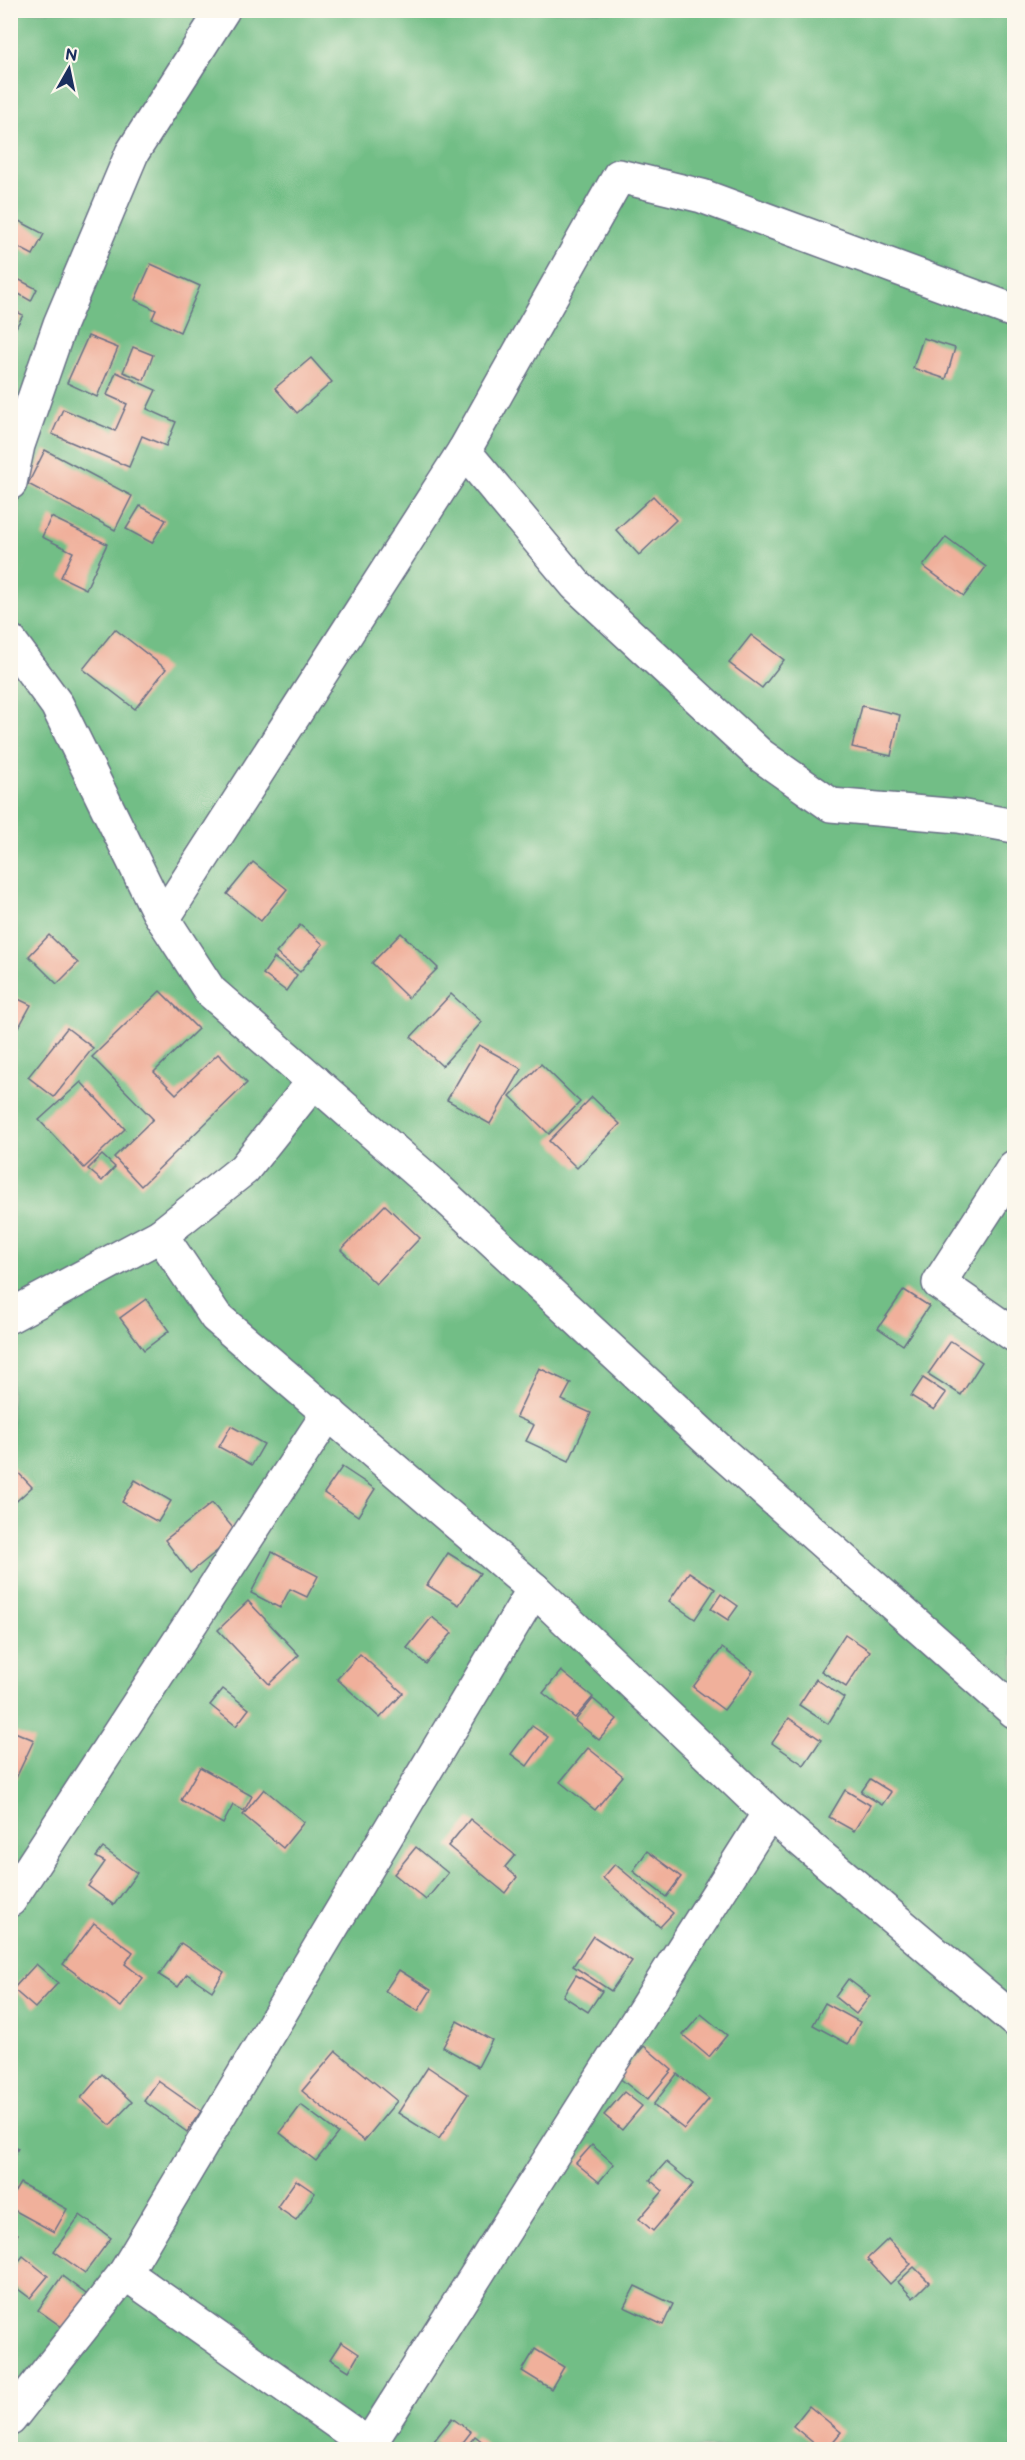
<svg xmlns="http://www.w3.org/2000/svg" width="1025" height="2460" viewBox="0 0 1025 2460" font-family="'Balsamiq Sans',sans-serif">
<style>
.forest{fill:#72be86;stroke:#467672;stroke-width:1.5}
.building{fill:#f0b09b}
.lines{fill:none;stroke-linecap:round;stroke-linejoin:round}
.street-casing{stroke:#686f85;stroke-width:36}
.street{stroke:#fff;stroke-width:33}
</style>
<rect width="100%" height="100%" fill="#fbf7ec"/>
<filter id="ink" filterUnits="userSpaceOnUse"><feTurbulence type="fractalNoise" baseFrequency=".0167" numOctaves="2"/><feDisplacementMap in="SourceGraphic" scale="12" xChannelSelector="R" yChannelSelector="G"/><feConvolveMatrix kernelMatrix="1 2 1 2 8 2 1 2 1" color-interpolation-filters="sRGB"/></filter>
<filter id="wash" filterUnits="userSpaceOnUse"><feTurbulence type="fractalNoise" baseFrequency=".008" numOctaves="4" result="noise"/><feDisplacementMap in="SourceGraphic" scale="24" xChannelSelector="R" yChannelSelector="G"/><feGaussianBlur stdDeviation="1.35" result="paint"/><feColorMatrix in="noise" values="0 0 0 0 0 0 0 0 0 0 0 0 0 0 0 0 0 1.4 0 .05"/><feComposite in="paint" operator="in"/></filter>
<g filter="url(#wash)">
<rect width="100%" height="100%" fill="#f6e5ce"/>
<rect class="forest" x="11" y="11" width="1003" height="2438"/>
<g id="blocks">
<g class="building">
<polygon points="19,221 44,234 33,255 10,243 10,237"/>
<polygon points="151,264 200,286 180,332 152,319 156,310 135,300"/>
<polygon points="10,275 37,289 31,301 19,294 11,309 23,315 10,338"/>
<polygon points="88,336 118,348 97,397 67,383"/>
<polygon points="923,338 955,348 946,379 913,368"/>
<polygon points="133,347 153,355 144,380 123,372"/>
<polygon points="311,358 332,382 297,413 275,388"/>
<polygon points="116,372 156,390 147,409 176,422 166,446 142,436 129,467 52,434 63,409 115,431 127,404 107,395"/>
<polygon points="45,450 132,496 115,530 28,484"/>
<polygon points="653,496 676,520 639,555 616,530"/>
<polygon points="140,506 166,520 152,543 126,529"/>
<polygon points="51,517 107,544 86,589 61,577 73,552 42,537"/>
<polygon points="946,537 986,567 964,596 923,566"/>
<polygon points="115,629 166,669 135,709 83,669"/>
<polygon points="751,635 784,660 762,688 729,663"/>
<polygon points="862,706 900,715 891,756 852,747"/>
<polygon points="253,862 287,889 261,921 227,894"/>
<polygon points="300,925 323,944 300,972 276,953"/>
<polygon points="401,933 438,968 408,998 372,963"/>
<polygon points="49,935 78,963 57,984 29,956"/>
<polygon points="274,958 297,975 286,991 263,974"/>
<polygon points="160,991 198,1029 154,1072 176,1094 218,1054 247,1083 141,1186 114,1157 153,1119 92,1057"/>
<polygon points="451,994 482,1022 442,1066 411,1037"/>
<polygon points="10,995 31,1005 19,1027 10,1022"/>
<polygon points="67,1028 93,1048 54,1097 28,1077"/>
<polygon points="479,1045 522,1069 490,1124 447,1100"/>
<polygon points="541,1064 580,1102 549,1134 510,1096"/>
<polygon points="81,1082 125,1129 84,1168 39,1120"/>
<polygon points="592,1097 620,1124 577,1168 549,1141"/>
<polygon points="102,1155 115,1167 102,1181 88,1169"/>
<polygon points="385,1205 420,1238 376,1284 341,1250"/>
<polygon points="904,1290 929,1306 903,1345 878,1328"/>
<polygon points="146,1299 169,1331 144,1350 120,1318"/>
<polygon points="951,1341 982,1362 961,1395 928,1374"/>
<polygon points="539,1368 571,1383 562,1400 591,1413 569,1461 526,1441 534,1425 516,1417"/>
<polygon points="923,1378 946,1393 934,1410 911,1396"/>
<polygon points="231,1426 264,1444 252,1465 219,1447"/>
<polygon points="10,1464 32,1487 10,1507"/>
<polygon points="342,1467 375,1489 358,1516 324,1493"/>
<polygon points="135,1480 171,1501 158,1522 122,1502"/>
<polygon points="212,1503 238,1534 190,1573 165,1540"/>
<polygon points="272,1552 318,1576 307,1597 290,1589 280,1608 251,1593"/>
<polygon points="448,1553 480,1573 459,1605 427,1585"/>
<polygon points="689,1572 715,1589 695,1619 669,1601"/>
<polygon points="721,1594 738,1606 728,1620 711,1609"/>
<polygon points="248,1601 299,1655 269,1684 218,1630"/>
<polygon points="432,1617 452,1633 426,1664 407,1648"/>
<polygon points="845,1634 870,1651 846,1687 821,1671"/>
<polygon points="722,1648 753,1671 724,1710 693,1687"/>
<polygon points="360,1654 403,1693 380,1718 337,1679"/>
<polygon points="561,1671 593,1697 575,1718 543,1693"/>
<polygon points="816,1679 844,1698 828,1724 799,1705"/>
<polygon points="223,1689 249,1709 236,1726 210,1705"/>
<polygon points="593,1699 617,1719 599,1740 575,1721"/>
<polygon points="789,1718 821,1740 804,1765 772,1743"/>
<polygon points="532,1726 548,1737 527,1766 511,1754"/>
<polygon points="10,1730 34,1740 16,1778 10,1776"/>
<polygon points="588,1748 623,1776 595,1810 560,1782"/>
<polygon points="200,1767 252,1796 244,1811 233,1805 223,1824 181,1800"/>
<polygon points="870,1779 891,1792 882,1805 861,1792"/>
<polygon points="264,1789 304,1822 283,1848 243,1815"/>
<polygon points="845,1790 870,1805 854,1831 829,1817"/>
<polygon points="470,1819 515,1855 505,1867 517,1877 505,1893 448,1846"/>
<polygon points="416,1847 448,1873 426,1900 394,1874"/>
<polygon points="103,1848 137,1873 114,1905 88,1886 105,1862 96,1857"/>
<polygon points="647,1851 681,1877 666,1897 633,1871"/>
<polygon points="615,1864 673,1913 660,1927 603,1878"/>
<polygon points="94,1923 133,1952 125,1964 143,1978 121,2007 63,1964"/>
<polygon points="593,1936 632,1961 611,1991 573,1966"/>
<polygon points="181,1943 224,1972 212,1991 187,1974 178,1987 159,1975"/>
<polygon points="36,1964 58,1983 35,2008 13,1989"/>
<polygon points="399,1970 431,1990 418,2011 385,1991"/>
<polygon points="576,1975 602,1991 588,2012 563,1996"/>
<polygon points="848,1979 870,1996 856,2014 835,1997"/>
<polygon points="825,2003 860,2022 848,2044 813,2025"/>
<polygon points="701,2014 727,2035 709,2057 683,2035"/>
<polygon points="457,2021 492,2040 478,2067 443,2047"/>
<polygon points="644,2046 672,2070 647,2100 618,2077"/>
<polygon points="336,2051 397,2101 364,2141 302,2091"/>
<polygon points="428,2067 468,2094 439,2139 398,2113"/>
<polygon points="102,2074 132,2102 110,2125 81,2098"/>
<polygon points="677,2074 709,2099 684,2129 653,2105"/>
<polygon points="158,2081 201,2111 187,2132 144,2101"/>
<polygon points="624,2092 642,2106 622,2130 604,2115"/>
<polygon points="301,2105 338,2133 316,2161 280,2133"/>
<polygon points="10,2144 18,2148 10,2165"/>
<polygon points="592,2145 614,2164 599,2182 576,2163"/>
<polygon points="666,2162 693,2184 653,2231 639,2219 663,2191 650,2180"/>
<polygon points="296,2180 315,2193 296,2220 277,2207"/>
<polygon points="20,2183 67,2209 54,2232 10,2208 10,2200"/>
<polygon points="80,2215 111,2238 85,2273 54,2251"/>
<polygon points="10,2229 18,2234 10,2247"/>
<polygon points="888,2239 911,2264 890,2284 867,2259"/>
<polygon points="23,2256 48,2276 30,2298 10,2283 10,2272"/>
<polygon points="914,2267 929,2282 913,2298 898,2282"/>
<polygon points="62,2276 90,2297 66,2330 38,2310"/>
<polygon points="635,2286 673,2304 663,2325 624,2307"/>
<polygon points="341,2342 359,2354 349,2371 330,2359"/>
<polygon points="535,2349 564,2367 551,2389 522,2371"/>
<polygon points="809,2406 841,2432 826,2450 822,2450 793,2426"/>
<polygon points="452,2418 471,2432 457,2450 444,2450 434,2441"/>
<polygon points="475,2436 493,2450 464,2450"/>
</g>
</g>
</g>
<g filter="url(#ink)">
<use href="#blocks" fill-opacity="0" stroke="#686f85" stroke-width="1.5"/>
<g class="lines">
<defs>
<g id="street">
<polyline points="464,451 576,585 760,755 831,805 959,816 1014,826"/>
<polyline points="10,483 18,445 60,324 132,153 223,10"/>
<polyline points="10,641 57,705 158,911 210,991 432,1184 720,1451 1014,1711"/>
<polyline points="163,919 464,451 619,176 702,196 1014,311"/>
<polyline points="1014,1167 939,1283 1014,1335"/>
<polyline points="161,1235 216,1317 534,1589 769,1813 1014,2020"/>
<polyline points="10,1316 161,1235 244,1169 314,1081"/>
<polyline points="10,1900 329,1412"/>
<polyline points="125,2273 369,2445 769,1813"/>
<polyline points="10,2419 125,2273 534,1589"/>
</g>
</defs>
<use href="#street" class="street-casing"/>
<use href="#street" class="street"/>
</g>
</g>
<rect width="1025" height="2460" fill="none" stroke="#fbf7ec" stroke-width="36"/>
<g transform="translate(69 69) rotate(9)" stroke="#fbf7ec" stroke-width="4.5" paint-order="stroke">
<path d="M0-4.5L10 22L0 15L-10 22Z" fill="#1b2f5e"/>
<text y="-9" font-size="16" font-weight="bold" text-anchor="middle" fill="#1b2f5e">N</text>
</g>
</svg>
